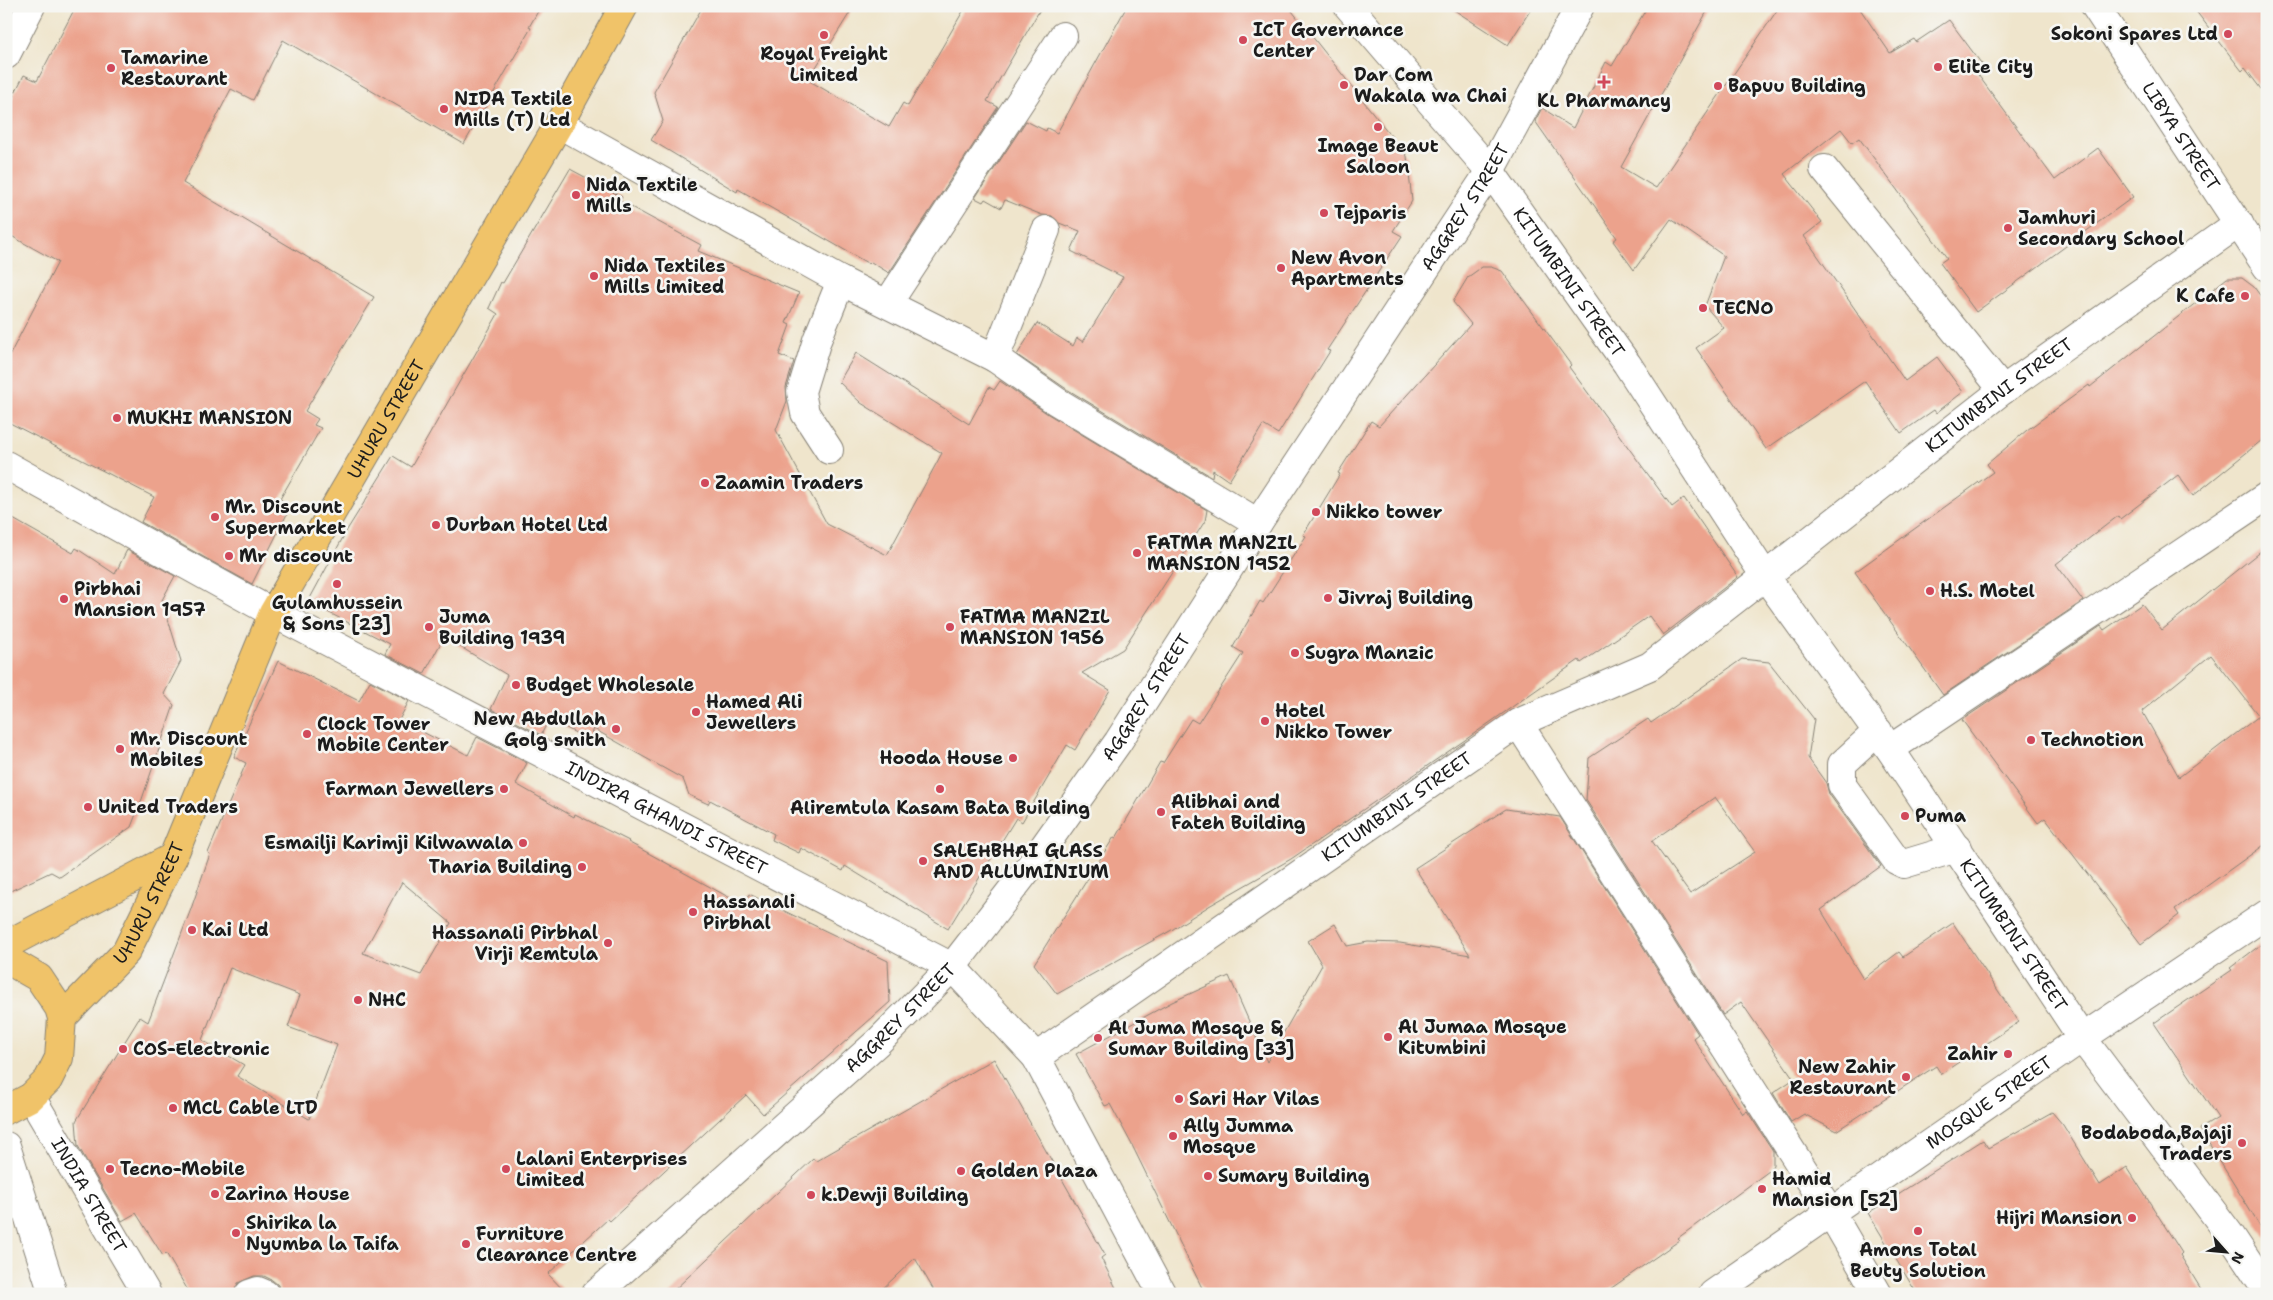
<svg xmlns="http://www.w3.org/2000/svg" width="2273" height="1300" viewBox="0 0 2273 1300" font-family="'Shantell Sans',sans-serif">
<style>
.building{fill:#eca28c;fill-rule:evenodd}
.lines{fill:none;stroke-linecap:round;stroke-linejoin:round}
.minor-casing{stroke:#868074;stroke-width:30}
.major-casing{stroke:#868074;stroke-width:30}
.minor{stroke:#fff;stroke-width:28}
.major{stroke:#f0c369;stroke-width:28}
.poi-dot{fill:#d1495b;stroke:#f6f6f2;stroke-width:2}
.labels{text-anchor:middle;dominant-baseline:central;stroke-width:5;stroke-linejoin:round;paint-order:stroke}
.poi-label{font-size:18px;font-weight:bold;fill:#1c1c1c;stroke:#f6f6f2;text-anchor:start}
.street-label{font-size:18px;fill:#1c1c1c;stroke:#f6f6f2}
</style>
<rect width="100%" height="100%" fill="#f6f6f2"/>
<filter id="ink" filterUnits="userSpaceOnUse"><feTurbulence type="fractalNoise" baseFrequency=".02" numOctaves="2"/><feDisplacementMap in="SourceGraphic" scale="10" xChannelSelector="R" yChannelSelector="G"/><feConvolveMatrix kernelMatrix="1 2 1 2 8 2 1 2 1" color-interpolation-filters="sRGB"/></filter>
<filter id="wash" filterUnits="userSpaceOnUse"><feTurbulence type="fractalNoise" baseFrequency=".0096" numOctaves="4" result="noise"/><feDisplacementMap in="SourceGraphic" scale="20" xChannelSelector="R" yChannelSelector="G"/><feGaussianBlur stdDeviation="1.12" result="paint"/><feColorMatrix in="noise" values="0 0 0 0 0 0 0 0 0 0 0 0 0 0 0 0 0 1.4 0 .05"/><feComposite in="paint" operator="in"/></filter>
<g filter="url(#wash)">
<rect width="100%" height="100%" fill="#efe5cc"/>
<g id="blocks">
<g class="building">
<polygon points="76,6 541,6 529,27 531,28 464,144 283,40 253,100 231,89 183,183 374,297 305,411 318,419 314,425 321,428 280,499 291,506 252,584 141,522 154,497 6,421 6,362 58,262 6,233 6,110 24,75 37,81"/>
<polygon points="703,6 854,6 808,80 889,127 903,103 908,106 966,6 1042,6 987,101 998,107 889,273 871,262 869,264 738,189 737,192 651,140 663,121 654,92"/>
<polygon points="1127,6 1288,6 1407,156 1412,201 1393,231 1402,236 1327,350 1330,351 1278,434 1263,425 1229,481 1213,470 1212,477 1065,388 1017,355 1037,323 1073,346 1077,338 1083,342 1123,277 1071,251 1080,231 1059,223 1052,216 1042,215 1005,200 1001,208 985,199 983,202 975,198 1026,121 1046,131 1047,128 1057,133"/>
<polygon points="1448,6 1533,6 1508,45"/>
<polygon points="1648,6 1710,6 1621,167 1656,188 1780,6 1858,6 1890,53 1914,39 1916,42 1949,20 1984,67 1976,72 2055,180 2098,148 2133,197 1976,312 1940,263 1947,258 1859,138 1852,143 1841,129 1784,174 1822,222 1804,236 1905,381 1937,357 1963,392 1936,413 1934,410 1901,433 1865,381 1766,449 1696,348 1724,328 1705,306 1724,256 1671,219 1634,270 1613,241 1617,238 1535,121 1542,108 1573,128 1606,62 1612,66"/>
<polygon points="2192,6 2267,6 2267,97 2245,68 2242,71"/>
<polygon points="570,169 622,197 620,201 701,245 698,251 799,293 786,323 790,325 779,355 794,361 786,387 787,401 776,430 827,524 887,555 942,453 861,403 839,382 856,353 969,424 989,387 994,390 1000,381 1048,414 1207,510 1205,521 1123,649 1082,673 1110,690 1075,750 1067,745 1022,822 1016,818 948,929 845,866 843,871 801,848 799,853 772,840 774,834 710,800 708,804 689,795 683,779 594,729 589,740 549,719 541,735 491,709 507,675 444,637 424,674 385,654 390,644 308,602 347,530 393,456 411,467 498,314 489,308 501,282 503,283"/>
<polygon points="1482,267 1491,267 1502,271 1571,365 1569,367 1672,507 1684,498 1738,577 1663,635 1649,616 1581,663 1579,660 1465,740 1291,859 1209,906 1170,931 1057,994 1034,964 1114,837 1116,838 1160,762 1163,763 1191,719 1198,723 1243,653 1233,647 1260,601 1263,603 1306,536 1303,535 1340,474 1338,473 1371,421 1379,426 1471,324 1453,302 1468,277"/>
<polygon points="2227,278 2242,278 2254,287 2267,305 2267,436 2193,496 2178,475 2120,519 2118,516 2056,564 2083,601 1943,695 1855,572 1993,472 1987,464 2027,430 2089,385 2090,387"/>
<polygon points="6,515 73,553 76,548 115,574 127,550 175,576 162,600 181,661 164,694 174,705 142,799 131,827 60,877 51,872 6,893"/>
<path d="M 2267,546 L 2267,843 L 2175,909 L 2179,915 L 2141,944 L 2045,818 L 2038,823 L 1962,720 L 2101,626 L 2104,630 L 2142,604 L 2162,630 ZM 2211,655 L 2259,716 L 2179,777 L 2142,711 Z"/>
<path d="M 1742,659 L 1769,662 L 1814,719 L 1808,758 L 1826,783 L 1829,794 L 1881,866 L 1821,910 L 1863,979 L 1899,952 L 1903,957 L 1953,923 L 2019,1022 L 1941,1074 L 1936,1066 L 1836,1131 L 1804,1114 L 1791,1122 L 1773,1093 L 1794,1079 L 1741,1002 L 1723,1015 L 1586,800 L 1589,758 L 1648,719 L 1651,723 ZM 1715,797 L 1755,852 L 1690,894 L 1652,841 Z"/>
<path d="M 278,661 L 359,701 L 370,681 L 409,701 L 399,720 L 468,755 L 477,737 L 527,763 L 516,784 L 574,817 L 575,814 L 629,841 L 628,842 L 743,905 L 749,894 L 888,961 L 890,1002 L 763,1114 L 746,1095 L 610,1221 L 608,1219 L 548,1274 L 567,1294 L 280,1294 L 278,1285 L 272,1280 L 264,1276 L 254,1276 L 238,1283 L 234,1294 L 190,1294 L 166,1253 L 163,1256 L 136,1213 L 122,1221 L 78,1146 L 76,1121 L 140,1017 L 148,1022 L 191,909 L 210,854 L 208,853 L 246,763 L 234,757 ZM 402,882 L 451,923 L 421,975 L 363,953 ZM 230,968 L 300,995 L 288,1027 L 337,1045 L 309,1119 L 237,1076 L 244,1065 L 202,1040 Z"/>
<polygon points="1506,809 1560,817 1698,1034 1693,1038 1743,1114 1747,1111 1773,1151 1773,1165 1769,1171 1678,1238 1680,1240 1603,1294 1205,1294 1131,1143 1110,1104 1105,1106 1076,1054 1172,1002 1229,976 1267,1062 1322,965 1308,941 1335,924 1347,946 1368,942 1400,943 1470,955 1415,868"/>
<polygon points="2267,940 2267,1238 2200,1129 2218,1118 2154,1023 2232,970 2230,968"/>
<polygon points="994,1059 1105,1255 1101,1258 1119,1294 936,1294 915,1258 877,1294 670,1294 813,1159 816,1161"/>
<polygon points="2052,1112 2063,1125 2100,1185 2127,1167 2182,1253 2180,1255 2204,1294 1917,1294 1868,1213 1983,1140 1988,1148"/>
</g>
</g>
</g>
<g filter="url(#ink)">
<use href="#blocks" fill-opacity="0" stroke="#868074" stroke-width="1"/>
<g class="lines">
<defs>
<g id="minor">
<path id="s1" d="M 1348,6 L 1490,171 L 1627,364 L 1765,576 L 1890,749 L 2082,1038 L 2231,1236 L 2267,1290"/>
<path id="s2" d="M 2095,6 L 2267,267"/>
<polyline points="6,55 31,6"/>
<polyline points="559,124 841,281 995,358 1056,401 1258,523"/>
<polyline points="1824,169 2003,390"/>
<polyline points="888,303 1063,36"/>
<polyline points="995,358 1046,230"/>
<polyline points="829,450 805,413 801,392 817,340 841,281"/>
<path id="s3" d="M 6,465 L 273,613 L 952,967 L 1036,1057 L 1162,1294"/>
<polyline points="1518,723 1831,1213 1878,1294"/>
<polyline points="1878,731 1842,764 1842,785 1896,860 1904,864 1957,848"/>
<polyline points="1890,749 2267,496"/>
<path id="s4" d="M 1036,1057 L 1518,723 L 1650,666 L 2003,390 L 2239,223"/>
<path id="s5" d="M 31,1097 L 147,1294"/>
<polyline points="6,1146 53,1294"/>
<polyline points="249,1294 258,1291 265,1294"/>
<path id="s6" d="M 596,1294 L 878,1042 L 952,967 L 1031,865 L 1118,742 L 1258,523 L 1490,171 L 1580,6"/>
<path id="s7" d="M 1713,1294 L 2082,1038 L 2267,914"/>
</g>
<g id="major">
<polyline points="6,945 173,857"/>
<polyline points="6,959 39,978 59,1008 62,1018 59,1058 48,1080 31,1097 6,1110"/>
<path id="s8" d="M 62,1018 L 126,952 L 173,857 L 273,613 L 559,124 L 624,6"/>
</g>
</defs>
<use href="#minor" class="minor-casing"/>
<use href="#major" class="major-casing"/>
<use href="#minor" class="minor"/>
<use href="#major" class="major"/>
</g>
</g>
<g class="poi-dot">
<circle cx="2228" cy="34" r="5"/>
<circle cx="824" cy="35" r="5"/>
<circle cx="1243" cy="40" r="5"/>
<circle cx="1938" cy="67" r="5"/>
<circle cx="111" cy="68" r="5"/>
<path d="M1601.5 74.5h5v5h5v5h-5v5h-5v-5h-5v-5h5z"/>
<circle cx="1344" cy="85" r="5"/>
<circle cx="1718" cy="86" r="5"/>
<circle cx="444" cy="109" r="5"/>
<circle cx="1378" cy="127" r="5"/>
<circle cx="576" cy="195" r="5"/>
<circle cx="1324" cy="213" r="5"/>
<circle cx="2008" cy="228" r="5"/>
<circle cx="1281" cy="268" r="5"/>
<circle cx="594" cy="276" r="5"/>
<circle cx="2245" cy="296" r="5"/>
<circle cx="1703" cy="308" r="5"/>
<circle cx="117" cy="418" r="5"/>
<circle cx="705" cy="483" r="5"/>
<circle cx="1316" cy="512" r="5"/>
<circle cx="215" cy="517" r="5"/>
<circle cx="436" cy="525" r="5"/>
<circle cx="1137" cy="553" r="5"/>
<circle cx="229" cy="556" r="5"/>
<circle cx="337" cy="584" r="5"/>
<circle cx="1930" cy="591" r="5"/>
<circle cx="1328" cy="598" r="5"/>
<circle cx="64" cy="599" r="5"/>
<circle cx="429" cy="627" r="5"/>
<circle cx="950" cy="627" r="5"/>
<circle cx="1295" cy="653" r="5"/>
<circle cx="516" cy="685" r="5"/>
<circle cx="696" cy="712" r="5"/>
<circle cx="1265" cy="721" r="5"/>
<circle cx="616" cy="729" r="5"/>
<circle cx="307" cy="734" r="5"/>
<circle cx="2031" cy="740" r="5"/>
<circle cx="120" cy="749" r="5"/>
<circle cx="1013" cy="758" r="5"/>
<circle cx="504" cy="789" r="5"/>
<circle cx="940" cy="789" r="5"/>
<circle cx="88" cy="807" r="5"/>
<circle cx="1161" cy="812" r="5"/>
<circle cx="1905" cy="816" r="5"/>
<circle cx="523" cy="843" r="5"/>
<circle cx="923" cy="861" r="5"/>
<circle cx="582" cy="867" r="5"/>
<circle cx="693" cy="912" r="5"/>
<circle cx="192" cy="930" r="5"/>
<circle cx="608" cy="943" r="5"/>
<circle cx="358" cy="1000" r="5"/>
<circle cx="1388" cy="1037" r="5"/>
<circle cx="1098" cy="1038" r="5"/>
<circle cx="123" cy="1049" r="5"/>
<circle cx="2008" cy="1054" r="5"/>
<circle cx="1906" cy="1077" r="5"/>
<circle cx="1179" cy="1099" r="5"/>
<circle cx="173" cy="1108" r="5"/>
<circle cx="1173" cy="1136" r="5"/>
<circle cx="2242" cy="1143" r="5"/>
<circle cx="110" cy="1169" r="5"/>
<circle cx="506" cy="1169" r="5"/>
<circle cx="961" cy="1171" r="5"/>
<circle cx="1208" cy="1176" r="5"/>
<circle cx="1762" cy="1189" r="5"/>
<circle cx="215" cy="1194" r="5"/>
<circle cx="811" cy="1195" r="5"/>
<circle cx="2132" cy="1218" r="5"/>
<circle cx="1918" cy="1231" r="5"/>
<circle cx="236" cy="1233" r="5"/>
<circle cx="466" cy="1244" r="5"/>
</g>
<g class="labels">
<g class="poi-label">
<text x="1253" y="30">ICT Governance<tspan x="1253" dy="21">Center</tspan></text>
<text x="2218" y="34" text-anchor="end">Sokoni Spares Ltd</text>
<text x="824" y="54" text-anchor="middle">Royal Freight<tspan x="824" dy="21">Limited</tspan></text>
<text x="121" y="58">Tamarine<tspan x="121" dy="21">Restaurant</tspan></text>
<text x="1948" y="67">Elite City</text>
<text x="1354" y="75">Dar Com<tspan x="1354" dy="21">Wakala wa Chai</tspan></text>
<text x="1728" y="86">Bapuu Building</text>
<text x="454" y="99">NIDA Textile<tspan x="454" dy="21">Mills (T) Ltd</tspan></text>
<text x="1604" y="101" text-anchor="middle">KL Pharmancy</text>
<text x="1378" y="146" text-anchor="middle">Image Beaut<tspan x="1378" dy="21">Saloon</tspan></text>
<text x="586" y="185">Nida Textile<tspan x="586" dy="21">Mills</tspan></text>
<text x="1334" y="213">Tejparis</text>
<text x="2018" y="218">Jamhuri<tspan x="2018" dy="21">Secondary School</tspan></text>
<text x="1291" y="258">New Avon<tspan x="1291" dy="21">Apartments</tspan></text>
<text x="604" y="266">Nida Textiles<tspan x="604" dy="21">Mills Limited</tspan></text>
<text x="2235" y="296" text-anchor="end">K Cafe</text>
<text x="1713" y="308">TECNO</text>
<text x="127" y="418">MUKHI MANSION</text>
<text x="715" y="483">Zaamin Traders</text>
<text x="225" y="507">Mr. Discount<tspan x="225" dy="21">Supermarket</tspan></text>
<text x="1326" y="512">Nikko tower</text>
<text x="446" y="525">Durban Hotel Ltd</text>
<text x="1147" y="543">FATMA MANZIL<tspan x="1147" dy="21">MANSION 1952</tspan></text>
<text x="239" y="556">Mr discount</text>
<text x="74" y="589">Pirbhai<tspan x="74" dy="21">Mansion 1957</tspan></text>
<text x="1940" y="591">H.S. Motel</text>
<text x="1338" y="598">Jivraj Building</text>
<text x="337" y="603" text-anchor="middle">Gulamhussein<tspan x="337" dy="21">&amp; Sons [23]</tspan></text>
<text x="439" y="617">Juma<tspan x="439" dy="21">Building 1939</tspan></text>
<text x="960" y="617">FATMA MANZIL<tspan x="960" dy="21">MANSION 1956</tspan></text>
<text x="1305" y="653">Sugra Manzic</text>
<text x="526" y="685">Budget Wholesale</text>
<text x="706" y="702">Hamed Ali<tspan x="706" dy="21">Jewellers</tspan></text>
<text x="1275" y="711">Hotel<tspan x="1275" dy="21">Nikko Tower</tspan></text>
<text x="606" y="719" text-anchor="end">New Abdullah<tspan x="606" dy="21">Golg smith</tspan></text>
<text x="317" y="724">Clock Tower<tspan x="317" dy="21">Mobile Center</tspan></text>
<text x="130" y="739">Mr. Discount<tspan x="130" dy="21">Mobiles</tspan></text>
<text x="2041" y="740">Technotion</text>
<text x="1003" y="758" text-anchor="end">Hooda House</text>
<text x="494" y="789" text-anchor="end">Farman Jewellers</text>
<text x="1171" y="802">Alibhai and<tspan x="1171" dy="21">Fateh Building</tspan></text>
<text x="98" y="807">United Traders</text>
<text x="940" y="808" text-anchor="middle">Aliremtula Kasam Bata Building</text>
<text x="1915" y="816">Puma</text>
<text x="513" y="843" text-anchor="end">Esmailji Karimji Kilwawala</text>
<text x="933" y="851">SALEHBHAI GLASS<tspan x="933" dy="21">AND ALLUMINIUM</tspan></text>
<text x="572" y="867" text-anchor="end">Tharia Building</text>
<text x="703" y="902">Hassanali<tspan x="703" dy="21">Pirbhal</tspan></text>
<text x="202" y="930">Kai Ltd</text>
<text x="598" y="933" text-anchor="end">Hassanali Pirbhal<tspan x="598" dy="21">Virji Remtula</tspan></text>
<text x="368" y="1000">NHC</text>
<text x="1398" y="1027">Al Jumaa Mosque<tspan x="1398" dy="21">Kitumbini</tspan></text>
<text x="1108" y="1028">Al Juma Mosque &amp;<tspan x="1108" dy="21">Sumar Building [33]</tspan></text>
<text x="133" y="1049">COS-Electronic</text>
<text x="1998" y="1054" text-anchor="end">Zahir</text>
<text x="1896" y="1067" text-anchor="end">New Zahir<tspan x="1896" dy="21">Restaurant</tspan></text>
<text x="1189" y="1099">Sari Har Vilas</text>
<text x="183" y="1108">MCL Cable LTD</text>
<text x="1183" y="1126">Ally Jumma<tspan x="1183" dy="21">Mosque</tspan></text>
<text x="2232" y="1133" text-anchor="end">Bodaboda,Bajaji<tspan x="2232" dy="21">Traders</tspan></text>
<text x="516" y="1159">Lalani Enterprises<tspan x="516" dy="21">Limited</tspan></text>
<text x="120" y="1169">Tecno-Mobile</text>
<text x="971" y="1171">Golden Plaza</text>
<text x="1218" y="1176">Sumary Building</text>
<text x="1772" y="1179">Hamid<tspan x="1772" dy="21">Mansion [52]</tspan></text>
<text x="225" y="1194">Zarina House</text>
<text x="821" y="1195">k.Dewji Building</text>
<text x="2122" y="1218" text-anchor="end">Hijri Mansion</text>
<text x="246" y="1223">Shirika la<tspan x="246" dy="21">Nyumba la Taifa</tspan></text>
<text x="476" y="1234">Furniture<tspan x="476" dy="21">Clearance Centre</tspan></text>
<text x="1918" y="1250" text-anchor="middle">Amons Total<tspan x="1918" dy="21">Beuty Solution</tspan></text>
</g>
<g class="street-label">
<text stroke="none"><textPath href="#s2" startOffset="156">LIBYA STREET</textPath></text>
<text stroke="none"><textPath href="#s6" startOffset="1401">AGGREY STREET</textPath></text>
<text stroke="none"><textPath href="#s1" startOffset="354">KITUMBINI STREET</textPath></text>
<text stroke="none"><textPath href="#s4" startOffset="1172">KITUMBINI STREET</textPath></text>
<text stroke="none"><textPath href="#s8" startOffset="686">UHURU STREET</textPath></text>
<text stroke="none"><textPath href="#s6" startOffset="816">AGGREY STREET</textPath></text>
<text stroke="none"><textPath href="#s4" startOffset="439">KITUMBINI STREET</textPath></text>
<text stroke="none"><textPath href="#s3" startOffset="749">INDIRA GHANDI STREET</textPath></text>
<text stroke="none"><textPath href="#s8" startOffset="146">UHURU STREET</textPath></text>
<text stroke="none"><textPath href="#s1" startOffset="1144">KITUMBINI STREET</textPath></text>
<text stroke="none"><textPath href="#s6" startOffset="411">AGGREY STREET</textPath></text>
<text stroke="none"><textPath href="#s7" startOffset="336">MOSQUE STREET</textPath></text>
<text stroke="none"><textPath href="#s5" startOffset="114">INDIA STREET</textPath></text>
</g>
</g>
<rect width="2273" height="1300" fill="none" stroke="#f6f6f2" stroke-width="25"/>
<g transform="translate(2226 1252) rotate(117)" stroke="#f6f6f2" stroke-width="4" paint-order="stroke">
<path d="M0-4L9 19L0 12L-9 19Z" fill="#1c1c1c"/>
<text y="-8" font-size="14" font-weight="bold" text-anchor="middle" fill="#1c1c1c">N</text>
</g>
</svg>
